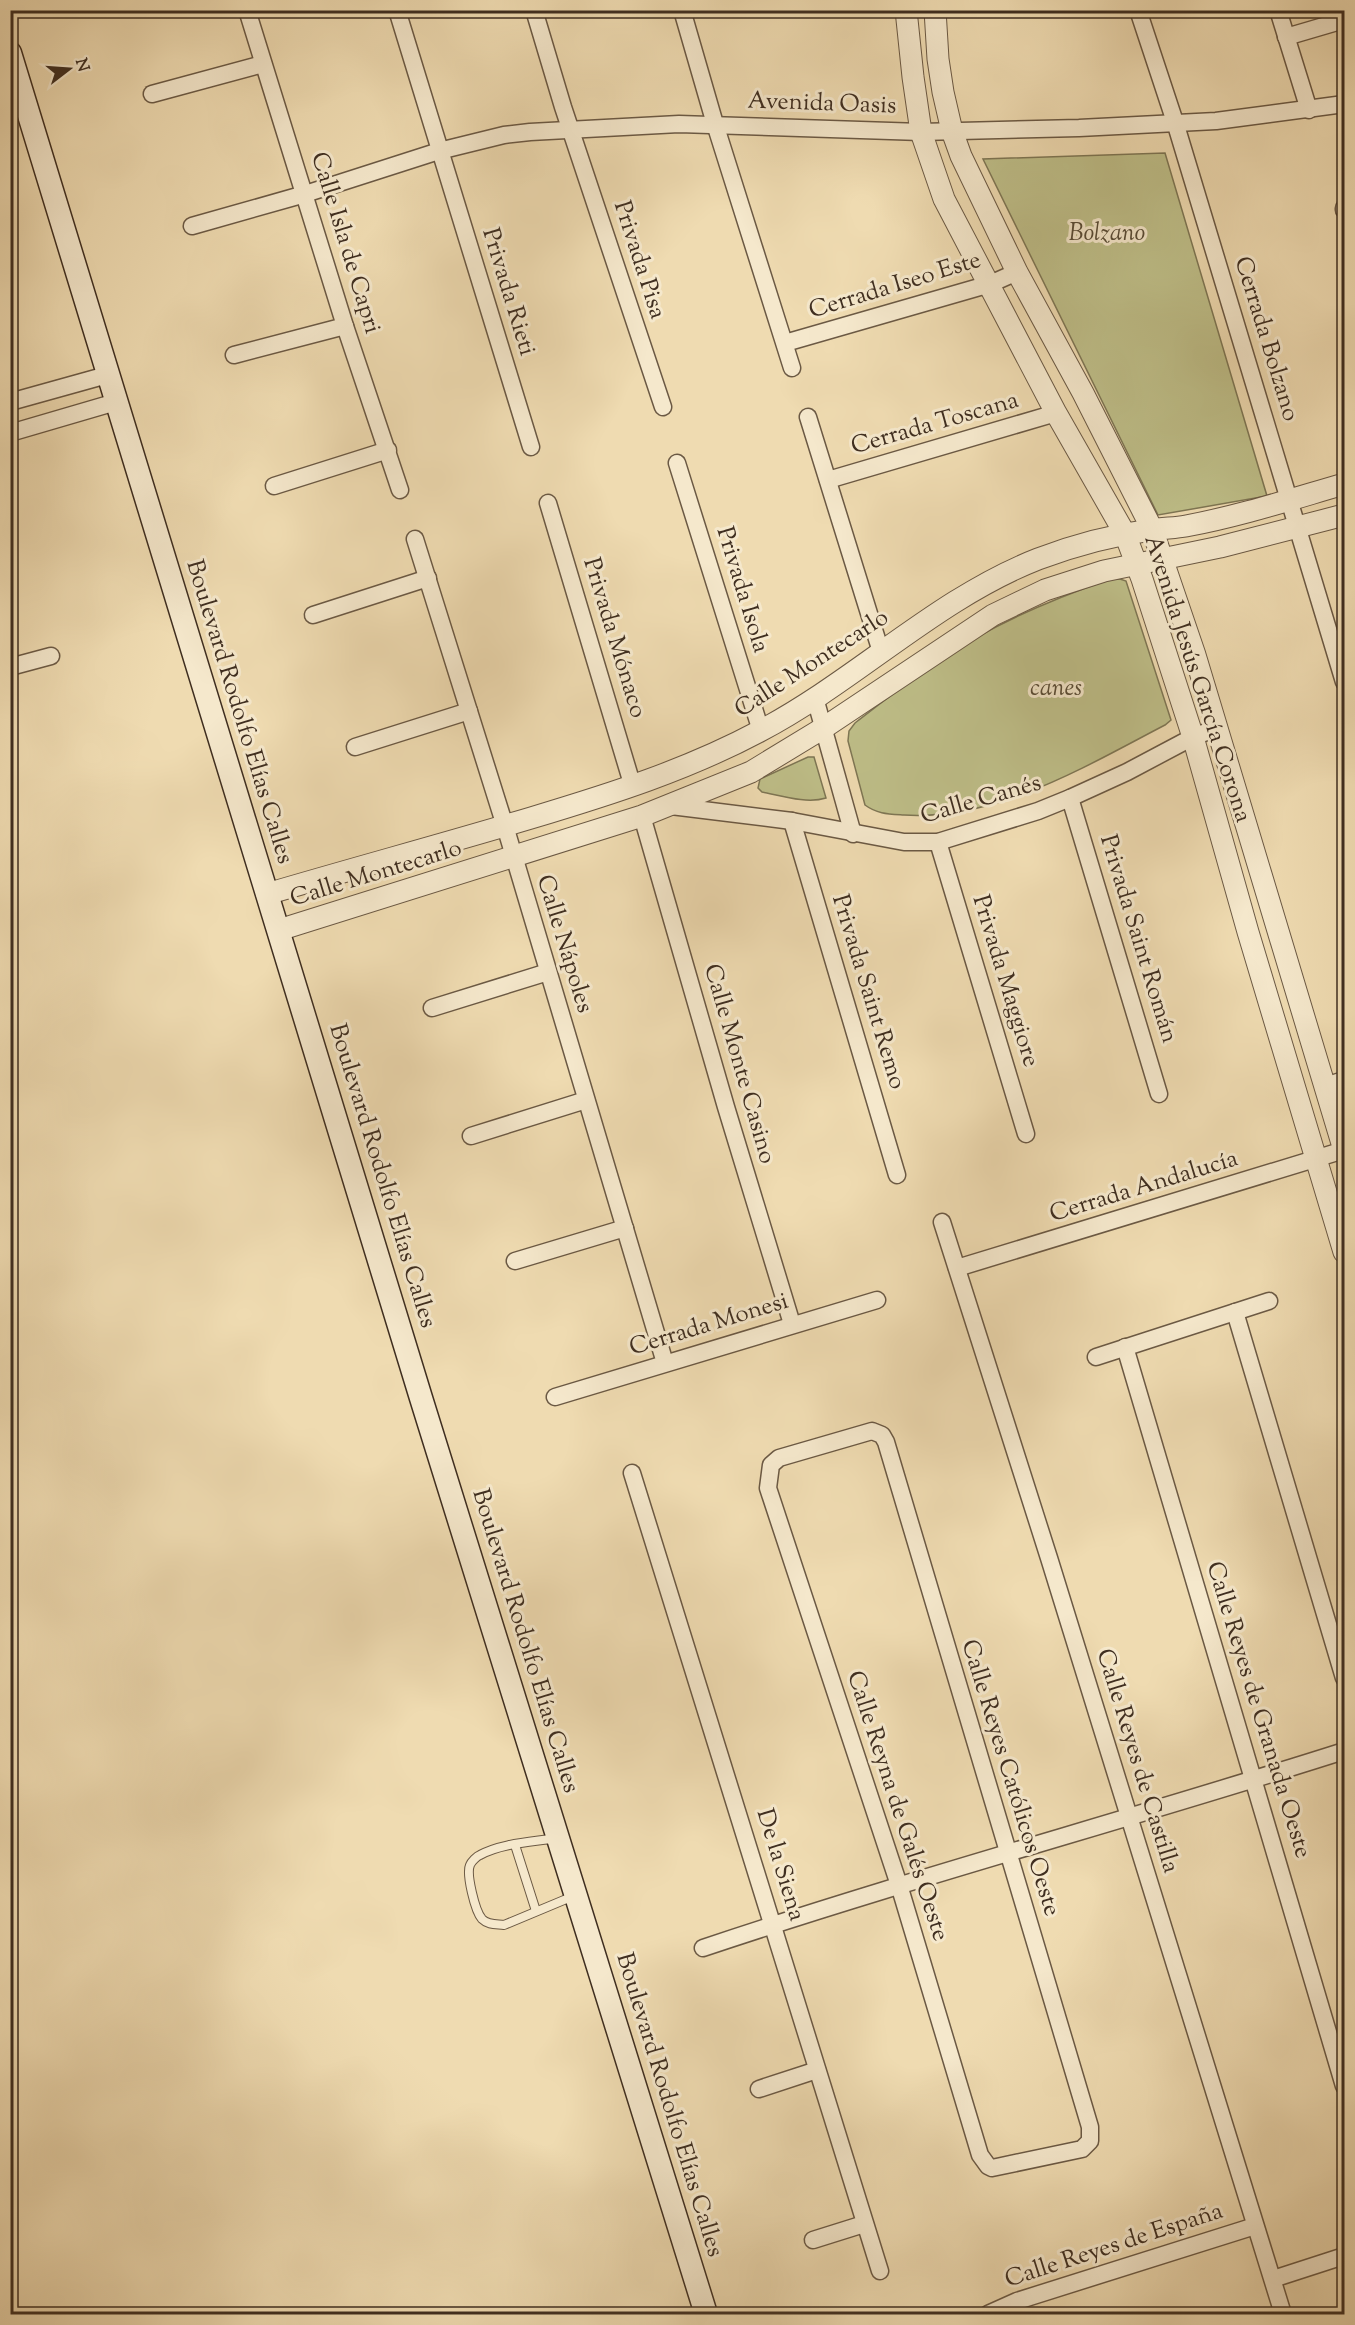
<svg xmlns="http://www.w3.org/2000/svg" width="1355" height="2325" viewBox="0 0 1355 2325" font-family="'Sorts Mill Goudy',serif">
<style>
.green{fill:#bebe88;stroke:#7e7654;stroke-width:1.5}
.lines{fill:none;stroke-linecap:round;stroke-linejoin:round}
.service-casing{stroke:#6b5944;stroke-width:10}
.minor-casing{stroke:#6b5944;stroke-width:19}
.tertiary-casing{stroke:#6b5944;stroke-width:23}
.secondary-casing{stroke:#3f2e20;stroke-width:25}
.service{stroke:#f5e8cc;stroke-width:8}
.minor{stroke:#f5e8cc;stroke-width:16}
.tertiary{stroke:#f5e8cc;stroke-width:21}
.secondary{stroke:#f5e8cc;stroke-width:22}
.labels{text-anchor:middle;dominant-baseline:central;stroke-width:6;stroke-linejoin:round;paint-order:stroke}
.street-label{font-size:24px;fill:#3f2e20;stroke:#f5e8cc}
.park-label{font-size:24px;font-style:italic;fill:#584b35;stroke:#f5e8cc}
</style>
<rect width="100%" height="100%" fill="#efdbb1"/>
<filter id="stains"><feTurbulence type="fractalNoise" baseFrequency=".00333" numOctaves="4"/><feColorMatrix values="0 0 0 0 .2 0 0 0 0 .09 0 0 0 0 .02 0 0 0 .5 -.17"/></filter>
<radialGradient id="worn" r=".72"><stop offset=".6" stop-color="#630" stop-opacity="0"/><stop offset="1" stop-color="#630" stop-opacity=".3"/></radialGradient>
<g class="green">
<polygon points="1165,153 1267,496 1158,515 983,159"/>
<path d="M 1111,579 L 1120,579 L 1126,581 L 1171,720 L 1165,725 C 1086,766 996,821 904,815 C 889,814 877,814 865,805 L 848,741 L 849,731 L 855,723 C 884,701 913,677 944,657 C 996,623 1052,599 1111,579 Z"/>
<path d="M 808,757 L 814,757 L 826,798 C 807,804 782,796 762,792 L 758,788 L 760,779 Z"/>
</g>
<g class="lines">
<defs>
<g id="service">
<path d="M 557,1838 C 533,1842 502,1843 480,1855 C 477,1856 471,1862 470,1865 C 466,1874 475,1911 482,1919 C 488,1925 496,1924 504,1925 L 576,1895"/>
<polyline points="515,1845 536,1911"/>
</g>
<g id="minor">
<polyline points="247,10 345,326 400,490"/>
<polyline points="397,10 531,447"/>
<polyline points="534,10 563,107 663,407"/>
<polyline points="682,10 715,124 792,368"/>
<polyline points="1138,10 1175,122 1344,682"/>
<polyline points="1278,10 1309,110"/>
<polyline points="1286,37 1344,20"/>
<polyline points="152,94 263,64"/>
<polyline points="1344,208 1344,210"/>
<polyline points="192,226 305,194 439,151 504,135 530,132 679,124 921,132 1079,128 1216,121 1344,104"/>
<polyline points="785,343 990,284 1017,272"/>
<polyline points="234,355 345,326"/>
<polyline points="10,402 107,375"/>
<polyline points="808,417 881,652"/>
<polyline points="10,433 116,402"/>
<polyline points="677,463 761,731"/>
<polyline points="828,480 1056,413"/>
<polyline points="274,486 388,450"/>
<polyline points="548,503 633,787"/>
<polyline points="415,539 505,826 665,1363"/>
<polyline points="313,615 428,578"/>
<polyline points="10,667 51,656"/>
<polyline points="815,698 853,834"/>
<polyline points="355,747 469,711"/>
<polyline points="1070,798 1159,1094"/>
<polyline points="671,806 792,821 904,842 938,842 1038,811 1070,798 1127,772 1193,737 1217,728"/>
<polyline points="642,816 726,1107 792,1324"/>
<polyline points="792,821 897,1175"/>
<polyline points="938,842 1026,1134"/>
<polyline points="432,1008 548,972"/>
<polyline points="1325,1086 1344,1080"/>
<polyline points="471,1136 586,1100"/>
<polyline points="942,1222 1049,1558 1283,2314"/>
<polyline points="515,1261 625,1228"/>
<polyline points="957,1268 1344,1150"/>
<polyline points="1235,1312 1344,1678"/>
<polyline points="1125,1347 1344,2086"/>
<polyline points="1096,1357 1269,1301"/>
<polyline points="555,1397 877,1300"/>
<polygon points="872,1431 882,1435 886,1442 1090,2127 1090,2141 1082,2149 992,2168 988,2166 980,2155 899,1885 768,1488 771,1465 779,1458"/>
<polyline points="632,1473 880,2271"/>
<path d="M 703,1948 C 915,1877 1131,1819 1344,1751"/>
<polyline points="759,2089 817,2070"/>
<polyline points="813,2240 864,2224"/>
<polyline points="1273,2279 1344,2256"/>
<polyline points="988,2314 1017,2301 1255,2226"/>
</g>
<g id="tertiary">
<polyline points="906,10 913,77 921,132 944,199 1056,413 1125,534 1142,579 1193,737 1248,932 1344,1252"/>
<polyline points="935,10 938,59 943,92 952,131 961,156 1017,272 1083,393 1152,529 1195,655 1344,1150"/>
<path d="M 267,894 C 355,868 444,844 531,818 C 611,794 687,770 760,731 C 857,680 936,599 1038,559 C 1075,545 1113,535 1151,530 C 1163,528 1175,528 1186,526 C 1240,516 1292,499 1344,484"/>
<polyline points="279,930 642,816 751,772 825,727 993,615 1045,590 1104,571 1220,547 1344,515"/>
</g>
<polyline id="secondary" points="10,53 421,1398 706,2314"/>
</defs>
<use href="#service" class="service-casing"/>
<use href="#minor" class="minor-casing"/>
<use href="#tertiary" class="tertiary-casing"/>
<use href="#secondary" class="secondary-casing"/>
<use href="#service" class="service"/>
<use href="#minor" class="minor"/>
<use href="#tertiary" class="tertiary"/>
<use href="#secondary" class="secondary"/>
</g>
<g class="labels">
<g class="street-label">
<text transform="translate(822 104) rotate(2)">Avenida Oasis</text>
<text transform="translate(345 243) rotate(73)">Calle Isla de Capri</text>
<text transform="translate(639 260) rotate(72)">Privada Pisa</text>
<text transform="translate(895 286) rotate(-17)">Cerrada Iseo Este</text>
<text transform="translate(508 292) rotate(73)">Privada Rieti</text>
<text transform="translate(1266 339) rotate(73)">Cerrada Bolzano</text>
<text transform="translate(935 424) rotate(-16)">Cerrada Toscana</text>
<text transform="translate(742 590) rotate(73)">Privada Isola</text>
<text transform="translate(614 638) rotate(73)">Privada Mónaco</text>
<text transform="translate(812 664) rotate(-33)">Calle Montecarlo</text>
<text transform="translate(1197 679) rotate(72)">Avenida Jesús García Corona</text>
<text transform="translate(239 712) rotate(73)">Boulevard Rodolfo Elías Calles</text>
<text transform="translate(981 800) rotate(-16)">Calle Canés</text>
<text transform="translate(376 874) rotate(-17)">Calle Montecarlo</text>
<text transform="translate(1138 939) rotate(73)">Privada Saint Román</text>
<text transform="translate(564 944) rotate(73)">Calle Nápoles</text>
<text transform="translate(1005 981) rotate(73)">Privada Maggiore</text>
<text transform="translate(868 992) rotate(73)">Privada Saint Remo</text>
<text transform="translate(739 1064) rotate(74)">Calle Monte Casino</text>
<text transform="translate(382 1176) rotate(73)">Boulevard Rodolfo Elías Calles</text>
<text transform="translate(1144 1187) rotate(-17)">Cerrada Andalucía</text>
<text transform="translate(709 1325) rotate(-17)">Cerrada Monesi</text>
<text transform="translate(525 1641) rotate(73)">Boulevard Rodolfo Elías Calles</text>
<text transform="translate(1258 1710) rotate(73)">Calle Reyes de Granada Oeste</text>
<text transform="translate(1137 1761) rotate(73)">Calle Reyes de Castilla</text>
<text transform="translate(1010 1778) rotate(73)">Calle Reyes Católicos Oeste</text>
<text transform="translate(897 1806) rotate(72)">Calle Reyna de Galés Oeste</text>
<text transform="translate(780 1865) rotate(73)">De la Siena</text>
<text transform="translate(669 2105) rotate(73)">Boulevard Rodolfo Elías Calles</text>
<text transform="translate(1114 2246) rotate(-18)">Calle Reyes de España</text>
</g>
<g class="park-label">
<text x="1107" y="234">Bolzano</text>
<text x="1056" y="689">canes</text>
</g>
</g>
<rect width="1355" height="2325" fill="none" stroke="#efdbb1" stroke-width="36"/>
<rect x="12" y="12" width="1331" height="2301" fill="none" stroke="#3f2e20" stroke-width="3"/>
<rect x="18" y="18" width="1319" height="2289" fill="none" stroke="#3f2e20" stroke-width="1.5"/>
<g transform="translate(69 69) rotate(73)" stroke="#f5e8cc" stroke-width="4.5" paint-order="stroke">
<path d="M0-4.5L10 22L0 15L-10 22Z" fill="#3f2e20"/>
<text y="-9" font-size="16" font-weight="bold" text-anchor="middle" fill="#3f2e20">N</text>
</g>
<rect width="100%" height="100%" filter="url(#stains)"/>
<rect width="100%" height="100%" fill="url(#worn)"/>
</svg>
